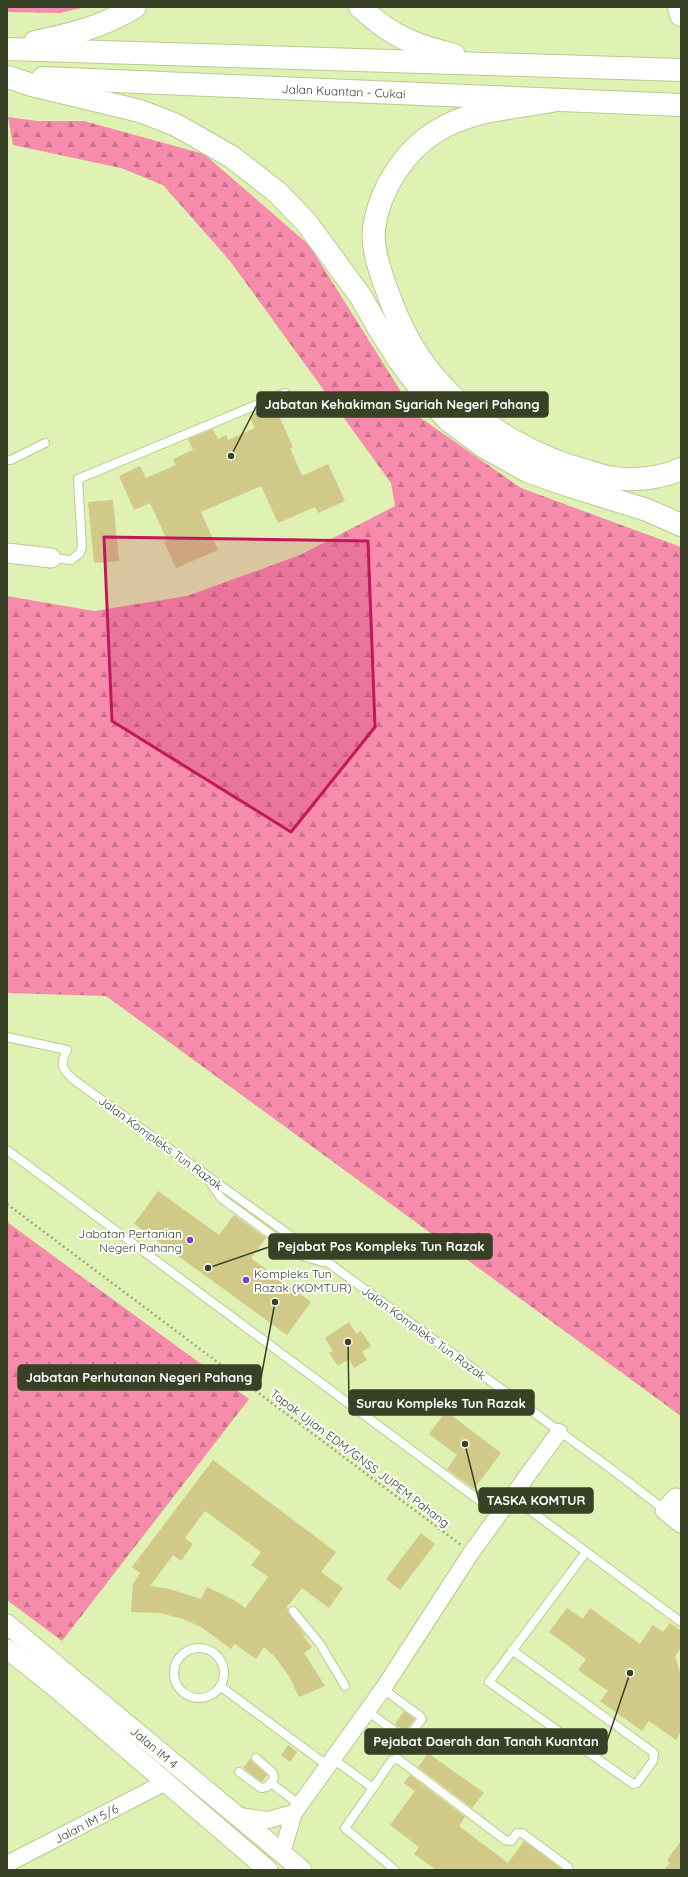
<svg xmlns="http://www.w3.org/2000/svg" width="688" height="1877" viewBox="0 0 688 1877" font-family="Quicksand,sans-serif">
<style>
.forest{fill:url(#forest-firs)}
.building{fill:#d1c988;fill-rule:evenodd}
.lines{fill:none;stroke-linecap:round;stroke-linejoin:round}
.service-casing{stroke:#b8cb8d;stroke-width:10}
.minor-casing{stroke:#b8cb8d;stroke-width:18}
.tertiary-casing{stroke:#b8cb8d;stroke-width:21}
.primary-casing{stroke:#b8cb8d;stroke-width:24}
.trunk-casing{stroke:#b8cb8d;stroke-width:24}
.path{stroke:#9cab7b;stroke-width:2.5;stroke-dasharray:2 3;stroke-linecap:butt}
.service{stroke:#fff;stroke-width:8}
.minor{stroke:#fff;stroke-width:16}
.tertiary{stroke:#fff;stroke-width:19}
.primary{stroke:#fff;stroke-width:22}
.trunk{stroke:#fff;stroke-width:22}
.marked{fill:#c2185b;fill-opacity:0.2;stroke:#c2185b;stroke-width:3;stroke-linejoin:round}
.poi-dot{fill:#7a43b9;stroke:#fff;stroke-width:1.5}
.labels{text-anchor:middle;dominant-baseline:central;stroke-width:4;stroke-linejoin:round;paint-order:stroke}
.street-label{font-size:12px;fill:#384026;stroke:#fff}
.poi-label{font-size:12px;fill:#384026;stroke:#fff;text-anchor:end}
.leader{fill:none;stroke:#384026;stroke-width:1.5}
.callout-dot{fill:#384026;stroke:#fff;stroke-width:1.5}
.callout{fill:#384026;stroke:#384026;stroke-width:1.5}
.callout-label{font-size:13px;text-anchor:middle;font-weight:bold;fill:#fff}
</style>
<defs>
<pattern id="forest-firs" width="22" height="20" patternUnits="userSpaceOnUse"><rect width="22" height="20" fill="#f68bab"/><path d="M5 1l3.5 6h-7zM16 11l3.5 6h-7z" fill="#c8738b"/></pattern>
</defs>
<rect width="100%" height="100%" fill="#dff2b3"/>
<g class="forest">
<polygon points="7,7 86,7 59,13 7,12"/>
<polygon points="8,117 37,121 84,121 204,154 309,245 415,414 521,488 681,547 681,1416 106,996 7,993 7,596 94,611 187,596 300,555 395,506 391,483 230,261 163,185 121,168 13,145"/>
<polygon points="7,1222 249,1399 62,1641 7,1600"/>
</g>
<g class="building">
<polygon points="274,405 293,447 290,448 302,476 328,464 345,501 318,513 315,507 278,523 261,486 201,512 218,550 176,568 164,542 167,540 150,503 134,510 119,476 140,466 146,478 176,465 173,459 193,450 188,439 213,429 218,439 226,435 228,440 255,428 249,416"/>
<polygon points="113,500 119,561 94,563 88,502"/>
<polygon points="158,1191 219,1235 234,1215 266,1238 251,1258 311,1302 287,1335 134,1224"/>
<polygon points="349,1322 356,1334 361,1331 371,1346 362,1352 367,1360 354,1368 349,1359 338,1366 329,1353 333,1351 325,1338"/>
<polygon points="446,1411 501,1453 474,1489 447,1469 457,1455 429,1434"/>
<path d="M 213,1460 L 336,1552 L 321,1572 L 343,1588 L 329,1608 L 302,1588 L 287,1607 L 289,1614 L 305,1635 L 303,1636 L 312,1647 L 304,1653 L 325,1686 L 299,1697 L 289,1676 L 275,1657 L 264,1647 L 256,1659 L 235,1644 L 231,1649 L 201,1627 L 183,1619 L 160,1613 L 131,1612 L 133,1584 L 140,1573 L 132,1567 ZM 205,1511 L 261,1552 L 251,1565 L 268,1577 L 245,1608 L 234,1600 L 207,1587 L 201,1599 L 170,1589 L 150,1586 L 173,1555 L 181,1561 L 193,1544 L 185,1538 Z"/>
<polygon points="421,1533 435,1544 400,1590 386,1579"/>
<polygon points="567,1608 583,1619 590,1608 640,1644 653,1625 663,1632 670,1623 681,1631 681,1648 675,1656 681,1676 681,1732 676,1740 649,1721 642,1731 600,1701 608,1691 578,1670 586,1659 549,1632"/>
<polygon points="404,1711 415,1719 405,1731 395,1724"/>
<polygon points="288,1745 297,1752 290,1762 281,1755"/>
<polygon points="428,1753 484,1793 472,1808 418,1767"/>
<polygon points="251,1758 252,1762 267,1775 262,1782 243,1768"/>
<polygon points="410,1775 465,1817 459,1826 508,1863 524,1841 563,1870 436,1870 414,1854 419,1847 390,1825 415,1791 404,1783"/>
<polygon points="681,1841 681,1870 664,1870 670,1863 667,1860"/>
</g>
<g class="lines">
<defs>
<g id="service">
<polyline points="7,460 11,460 45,443"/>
<polyline points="51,558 71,560 80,553 82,546 78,479 285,393"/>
<path d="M 7,1037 L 67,1050 C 59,1065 62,1069 74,1080 L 330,1264 L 614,1471 L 665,1510"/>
<polyline points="7,1150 499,1515"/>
<polyline points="207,1178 221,1198 299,1255 323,1262"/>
<polyline points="512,1497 681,1622"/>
<polyline points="293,1611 320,1644 345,1686"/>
<circle cx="199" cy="1673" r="25"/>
<polyline points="512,1650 654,1753 653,1761 637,1783 633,1784 489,1682 586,1552"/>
<polyline points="220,1686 328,1766"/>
<polyline points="367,1711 406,1739 422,1719 420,1716 383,1689"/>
<polyline points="333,1759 373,1788 392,1760 398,1759 505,1840 511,1841 517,1833 522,1833 568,1867 569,1870"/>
<polyline points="239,1772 261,1788 267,1787 274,1778 273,1773 256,1758"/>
<polyline points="271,1783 300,1805"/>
<polyline points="373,1788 345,1828 395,1870"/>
</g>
<g id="minor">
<polyline points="239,1816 268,1820 294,1813"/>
<polyline points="282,1853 294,1813 383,1689 471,1553 559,1432"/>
<path id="s1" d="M 7,1864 L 166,1782"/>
</g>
<g id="tertiary">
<polyline points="7,553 51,558"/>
<polyline points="681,1502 676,1498 665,1510 681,1523"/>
<path id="s2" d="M 7,1624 L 302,1870"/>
<polyline points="7,1649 56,1688 268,1870"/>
</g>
<polyline id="primary" points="679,7 681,15"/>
<g id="trunk">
<path d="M 360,7 C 369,15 379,24 389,30 C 409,43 431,49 454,55"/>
<path d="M 35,42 C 73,34 102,27 135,7"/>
<polyline points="7,49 681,70"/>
<polyline points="8,77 32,85 140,111 176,125 232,157 278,193 306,222 361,297 378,327 398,359 422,391 449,421 483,446 527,471 567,485 647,510 681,525"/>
<path id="s3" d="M 43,78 L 681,105"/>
<path d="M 552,101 C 514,108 470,110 437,131 C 404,151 379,190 374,229 C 372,247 379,268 385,285 C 400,329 418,363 451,395 C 489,431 538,458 587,471 C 596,474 605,477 614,478 C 634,481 662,478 681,469"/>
</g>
</defs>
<use href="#service" class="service-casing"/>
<use href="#minor" class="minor-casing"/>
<use href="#tertiary" class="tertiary-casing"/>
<use href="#primary" class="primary-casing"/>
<use href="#trunk" class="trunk-casing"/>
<polyline class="path" points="7,1204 461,1545"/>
<use href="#service" class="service"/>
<use href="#minor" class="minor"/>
<use href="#tertiary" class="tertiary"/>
<use href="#primary" class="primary"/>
<use href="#trunk" class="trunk"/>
</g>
<path class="marked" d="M 104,537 L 368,541 L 375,727 L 291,832 L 112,721 Z"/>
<g class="poi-dot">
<circle cx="190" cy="1240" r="4"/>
<circle cx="246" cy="1280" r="4"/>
</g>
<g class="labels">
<g class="street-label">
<text stroke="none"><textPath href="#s3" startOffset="301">Jalan Kuantan - Cukai</textPath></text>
<text transform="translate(161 1143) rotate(36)">Jalan Kompleks Tun Razak</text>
<text transform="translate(424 1333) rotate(36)">Jalan Kompleks Tun Razak</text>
<text transform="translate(360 1458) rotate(37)">Tapak Ujian EDM/GNSS JUPEM Pahang</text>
<text stroke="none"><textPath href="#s2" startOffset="192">Jalan IM 4</textPath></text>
<text stroke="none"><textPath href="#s1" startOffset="89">Jalan IM 5/6</textPath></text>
</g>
<g class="poi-label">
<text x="182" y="1233">Jabatan Pertanian<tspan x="182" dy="14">Negeri Pahang</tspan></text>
<text x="254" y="1273" text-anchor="start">Kompleks Tun<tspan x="254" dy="14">Razak (KOMTUR)</tspan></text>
</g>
</g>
<path class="leader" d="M231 456L257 405M208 1268L269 1247M275 1302L261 1378M348 1342L349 1403M465 1444L479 1501M630 1673L607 1741"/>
<g class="callout-dot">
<circle cx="231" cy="456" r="4"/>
<circle cx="208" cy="1268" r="4"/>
<circle cx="275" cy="1302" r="4"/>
<circle cx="348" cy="1342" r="4"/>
<circle cx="465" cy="1444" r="4"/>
<circle cx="630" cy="1673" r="4"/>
</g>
<g class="callout">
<rect x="257" y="392" width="291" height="25" rx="4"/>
<rect x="269" y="1234" width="223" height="25" rx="4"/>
<rect x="18" y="1365" width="243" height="25" rx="4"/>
<rect x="349" y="1390" width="185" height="25" rx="4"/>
<rect x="479" y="1488" width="114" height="25" rx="4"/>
<rect x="365" y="1729" width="242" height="25" rx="4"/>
</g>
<g class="callout-label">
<text x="402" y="409">Jabatan Kehakiman Syariah Negeri Pahang</text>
<text x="381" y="1251">Pejabat Pos Kompleks Tun Razak</text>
<text x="139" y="1382">Jabatan Perhutanan Negeri Pahang</text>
<text x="441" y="1408">Surau Kompleks Tun Razak</text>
<text x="536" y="1505">TASKA KOMTUR</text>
<text x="486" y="1746">Pejabat Daerah dan Tanah Kuantan</text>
</g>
<rect width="688" height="1877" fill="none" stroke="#384026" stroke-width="16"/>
</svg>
